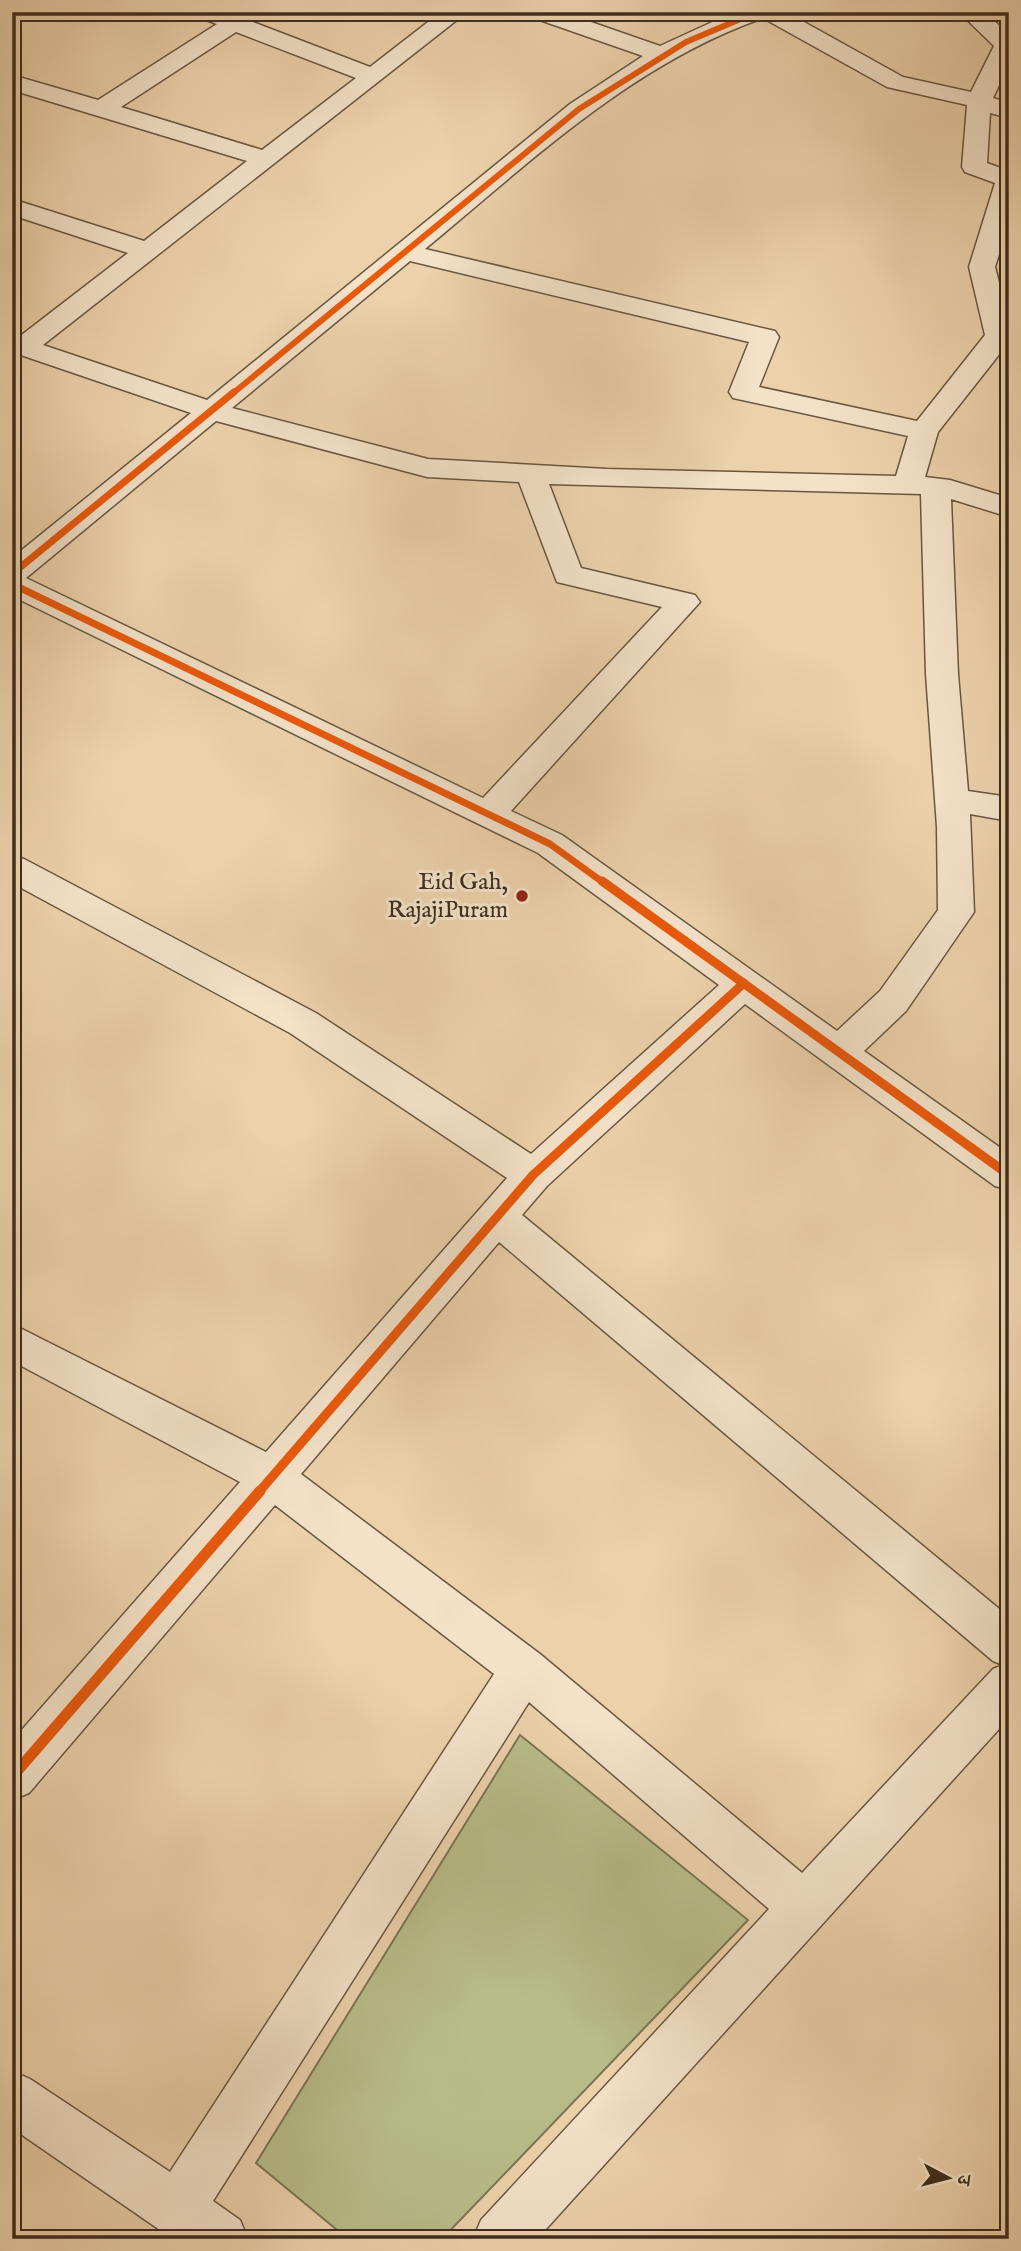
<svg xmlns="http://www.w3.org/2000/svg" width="1021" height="2251" viewBox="0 0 1021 2251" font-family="'IM FELL English','Noto Serif Devanagari',serif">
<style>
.green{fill:#b7bc89;stroke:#7b7554;stroke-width:2}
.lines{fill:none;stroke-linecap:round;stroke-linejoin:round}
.minor-casing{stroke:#6a5741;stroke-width:3}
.minor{fill:#f3e1c8;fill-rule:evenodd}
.cycleway-far3-casing{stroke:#f3e1c8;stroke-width:9}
.cycleway-far2-casing{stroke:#f3e1c8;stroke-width:10}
.cycleway-far1-casing{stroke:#f3e1c8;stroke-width:13}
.cycleway-casing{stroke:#f3e1c8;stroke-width:16}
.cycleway-far3{stroke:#e8590c;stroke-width:6}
.cycleway-far2{stroke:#e8590c;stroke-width:7}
.cycleway-far1{stroke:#e8590c;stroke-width:9}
.cycleway{stroke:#e8590c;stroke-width:11}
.poi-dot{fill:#8f2418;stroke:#f3e1c8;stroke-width:2.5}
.labels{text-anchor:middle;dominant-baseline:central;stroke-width:6;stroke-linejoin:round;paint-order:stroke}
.poi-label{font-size:24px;fill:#3f2e1e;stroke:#f3e1c8;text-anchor:end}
</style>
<rect width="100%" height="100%" fill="#ecd1ab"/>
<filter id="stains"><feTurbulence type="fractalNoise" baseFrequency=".00286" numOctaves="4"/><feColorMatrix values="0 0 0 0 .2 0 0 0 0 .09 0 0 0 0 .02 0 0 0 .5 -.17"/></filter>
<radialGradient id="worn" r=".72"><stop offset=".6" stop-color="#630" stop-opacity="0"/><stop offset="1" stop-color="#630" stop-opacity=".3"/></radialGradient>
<polygon class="green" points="520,1735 748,1920 442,2239 348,2239 256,2163"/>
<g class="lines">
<defs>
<path id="minor" d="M 195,12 L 227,12 L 370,67 L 441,12 L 467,12 L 43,345 L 207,400 L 570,104 L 643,56 L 531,17 L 528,12 L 562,12 L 660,46 L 734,12 L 786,12 L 903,77 L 971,92 L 994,46 L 959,12 L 985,12 L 1009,35 L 1009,64 L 993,98 L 1009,103 L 1009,118 L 990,113 L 987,163 L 1009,171 L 1009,222 L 995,267 L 1009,321 L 1009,342 L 938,432 L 925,477 L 950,480 L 1009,498 L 1009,517 L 951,499 L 958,674 L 968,791 L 1009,797 L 1009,821 L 970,814 L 974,912 L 906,1011 L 864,1051 L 1009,1154 L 1009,1190 L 995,1186 L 745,1004 L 547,1186 L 522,1215 L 1009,1617 L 1009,1718 L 537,2239 L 473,2239 L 481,2220 L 769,1909 L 529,1702 L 213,2201 L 240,2220 L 248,2239 L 173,2239 L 12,2128 L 12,2071 L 30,2079 L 170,2172 L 494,1674 L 275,1505 L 29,1793 L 12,1800 L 12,1741 L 240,1482 L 12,1361 L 12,1324 L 266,1452 L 507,1178 L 290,1033 L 12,883 L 12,856 L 24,859 L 316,1013 L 531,1154 L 719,985 L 538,853 L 12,596 L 12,558 L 191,413 L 12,352 L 12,335 L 19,337 L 128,253 L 12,215 L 12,199 L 144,241 L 247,161 L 12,90 L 12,75 L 98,100 L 217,24 L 198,17 ZM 763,18 L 887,87 L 967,105 L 962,167 L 965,172 L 995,183 L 969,267 L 985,335 L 917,421 L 759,387 L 779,337 L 775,331 L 425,249 C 530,162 632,64 763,18 ZM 236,32 L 356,78 L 262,150 L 121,107 ZM 410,261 L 749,342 L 729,392 L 733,398 L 908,436 L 896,476 L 607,469 L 428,459 L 232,408 ZM 216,421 L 427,477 L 519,482 L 557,582 L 662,607 L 483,798 L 26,578 ZM 549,484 L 921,494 L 926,674 L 937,827 L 938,910 L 880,991 L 837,1031 L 562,835 L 511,811 L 700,602 L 695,595 L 581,568 ZM 499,1242 L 993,1661 L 1003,1665 L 993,1669 L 802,1873 L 540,1654 L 301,1474 Z"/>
</defs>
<use href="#minor" class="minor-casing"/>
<use href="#minor" class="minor"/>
<defs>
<polyline id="cycleway-far3" points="232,394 579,109 686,42 757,12"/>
<g id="cycleway-far2">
<polyline points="12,574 234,392"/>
<polyline points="12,584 550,844 604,883"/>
</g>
<g id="cycleway-far1">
<polyline points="602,881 1009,1175"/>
<polyline points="258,1493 533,1175 744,983"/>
</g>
<polyline id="cycleway" points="12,1777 260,1491"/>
</defs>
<use href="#cycleway-far3" class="cycleway-far3-casing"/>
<use href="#cycleway-far2" class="cycleway-far2-casing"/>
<use href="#cycleway-far1" class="cycleway-far1-casing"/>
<use href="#cycleway" class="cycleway-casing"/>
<use href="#cycleway-far3" class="cycleway-far3"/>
<use href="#cycleway-far2" class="cycleway-far2"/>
<use href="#cycleway-far1" class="cycleway-far1"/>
<use href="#cycleway" class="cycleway"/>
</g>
<circle class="poi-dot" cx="522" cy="896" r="7"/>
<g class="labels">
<g class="poi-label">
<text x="508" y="882">Eid Gah,<tspan x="508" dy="28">RajajiPuram</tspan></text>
</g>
</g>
<rect width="1021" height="2251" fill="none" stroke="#ecd1ab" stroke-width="42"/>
<rect x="14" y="14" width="993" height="2223" fill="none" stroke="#3f2e1e" stroke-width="3.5"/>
<rect x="21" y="21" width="979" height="2209" fill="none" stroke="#3f2e1e" stroke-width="2"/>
<g transform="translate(948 2178) rotate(97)" stroke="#f3e1c8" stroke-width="5" paint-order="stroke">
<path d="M0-5L12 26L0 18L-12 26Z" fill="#3f2e1e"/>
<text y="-10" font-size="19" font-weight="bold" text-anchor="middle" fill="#3f2e1e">उ</text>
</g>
<rect width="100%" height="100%" filter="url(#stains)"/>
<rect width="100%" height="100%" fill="url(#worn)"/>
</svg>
